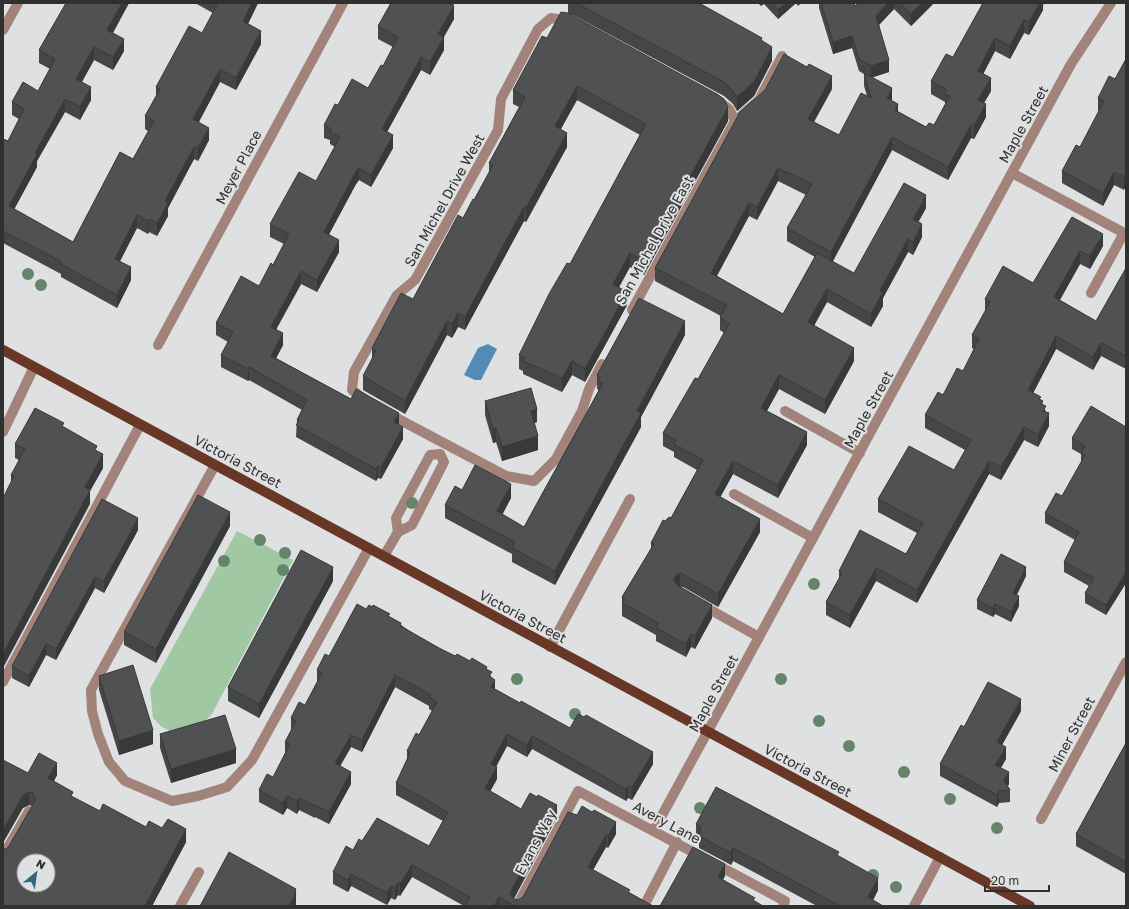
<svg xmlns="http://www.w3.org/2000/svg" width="1129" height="909" viewBox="0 0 1129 909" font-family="'Golos Text',sans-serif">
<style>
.green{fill:#a0c8a2}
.water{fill:#528cb6}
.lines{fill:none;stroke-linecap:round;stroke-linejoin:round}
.minor{stroke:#a18379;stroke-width:10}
.major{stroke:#683726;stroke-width:10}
.tree{fill:#64856c}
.wall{fill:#454647;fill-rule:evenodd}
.shaded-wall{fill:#383939}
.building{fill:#505152;stroke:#383939;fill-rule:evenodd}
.labels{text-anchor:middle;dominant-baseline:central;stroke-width:4;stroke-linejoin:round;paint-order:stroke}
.street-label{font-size:14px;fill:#303031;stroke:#dfe0e1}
</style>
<rect width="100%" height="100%" fill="#dfe0e1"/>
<polygon class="green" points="237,531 293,560 212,714 197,730 174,733 162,727 153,718 150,689"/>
<polygon class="water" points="488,344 497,349 481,380 475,380 464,375 478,348"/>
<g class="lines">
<g class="minor">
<polyline points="3,30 18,3"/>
<polyline points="717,100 729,109 735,121"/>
<polyline points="1012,173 1126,234"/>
<polyline points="1091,293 1124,233"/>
<polyline points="632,310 735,121 759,100 782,56"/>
<polyline points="158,345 343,3"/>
<polyline points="365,400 352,390 354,372 397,295 415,280 498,130 501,99 538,29 551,18 570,21"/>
<polyline points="785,411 860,453"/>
<polyline points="387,413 506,476 534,481 556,459 582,411 589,389 602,364"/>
<polyline points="3,432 34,367"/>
<polyline points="215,465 91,690 92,711 98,734 109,762 125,781 172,801 198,796 227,787 252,760 369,548"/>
<polyline points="734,494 813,538"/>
<polyline points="398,532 396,518 430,455 440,454"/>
<polyline points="384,556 398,532 412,525 444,462 440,454"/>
<polyline points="700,604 759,637"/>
<polyline points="550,647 630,499"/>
<polyline points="3,682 140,425"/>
<polyline points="1041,819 1126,662"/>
<polyline points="654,830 1071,64 1111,3"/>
<polyline points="3,856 29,811"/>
<polyline points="180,906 199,872"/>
<polyline points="517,906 578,791 785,901 783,906"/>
<polyline points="644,906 677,842"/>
<polyline points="914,906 940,857"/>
</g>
<polyline class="major" points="3,350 1030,906"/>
</g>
<g class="tree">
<circle cx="28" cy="274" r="6"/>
<circle cx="41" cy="285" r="6"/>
<circle cx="412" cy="503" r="6"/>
<circle cx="260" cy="540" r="6"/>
<circle cx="285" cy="553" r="6"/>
<circle cx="224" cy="561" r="6"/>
<circle cx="283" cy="570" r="6"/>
<circle cx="814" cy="584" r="6"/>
<circle cx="517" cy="679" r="6"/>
<circle cx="781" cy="679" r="6"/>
<circle cx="575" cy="714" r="6"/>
<circle cx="819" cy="721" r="6"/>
<circle cx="849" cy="746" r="6"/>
<circle cx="904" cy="772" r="6"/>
<circle cx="950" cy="799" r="6"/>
<circle cx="700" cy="808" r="6"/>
<circle cx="997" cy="828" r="6"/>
<circle cx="873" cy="875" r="6"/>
<circle cx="896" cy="887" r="6"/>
</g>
<g class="wall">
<polygon points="66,3 129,3 113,33 124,51 113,70 94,60 82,82 91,100 80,120 65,112 37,161 37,167 14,209 73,242 133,159 148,131 145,129 145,116 156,97 156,87 202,33 213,13 195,3 258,3 248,24 261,44 236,90 220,82 199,122 209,140 198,161 194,159 168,208 168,216 157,236 149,232 148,234 137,228 120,261 131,280 117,308 61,277 61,274 3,243 3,139 8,141 19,119 12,115 12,102 38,91 50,69 39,63 39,50"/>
<polygon points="390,3 454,3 453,6 454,19 444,37 444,50 430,75 421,70 387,132 393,148 371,187 359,180 356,184 329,234 339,252 317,292 301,284 276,329 283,345 276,358 399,425 403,439 381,479 378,478 376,481 296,437 297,420 302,410 249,380 248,381 221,367 221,355 228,342 216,335 216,323 259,286 273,265 284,244 270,237 270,224 316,181 335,147 330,144 330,140 324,138 324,125 338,105 368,88 383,66 393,47 378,39 378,26 390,5"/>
<polygon points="568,3 699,3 762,41 772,61 754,96 737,111 733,104 724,96 573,15 570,15 728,121 644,275 630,267 619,287 627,305 585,382 572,375 562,392 523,374 523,371 519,369 519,355 570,264 640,135 577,100 560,129 567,147 526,222 524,221 465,330 458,327 452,338 447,335 405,414 363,390 363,376 372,359 372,348 413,299 463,218 474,200 489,173 489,163 519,107 513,104 513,90 547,38 568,13"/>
<polygon points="758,3 801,3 798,6 796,3 778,19 764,4 761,6"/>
<path d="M 819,3 L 854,3 L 855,6 L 858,3 L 934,3 L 911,26 L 894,9 L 879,25 L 889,72 L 872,77 L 892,101 L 898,112 L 926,127 L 934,125 L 945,104 L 945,102 L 931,94 L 931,81 L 953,57 L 983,3 L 1044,3 L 1043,5 L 1043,10 L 1029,35 L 1024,33 L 1010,59 L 995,51 L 983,74 L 991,91 L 984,103 L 986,117 L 974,139 L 971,138 L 948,180 L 892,150 L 832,262 L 854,273 L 926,208 L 918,222 L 922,237 L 913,255 L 908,252 L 883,298 L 883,306 L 871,327 L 827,302 L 814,326 L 854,361 L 825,414 L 779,389 L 767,411 L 807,445 L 778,498 L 733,474 L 720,497 L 760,532 L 718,607 L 683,587 L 679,587 L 712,618 L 695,649 L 691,647 L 686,657 L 656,641 L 656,635 L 622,616 L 622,597 L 651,548 L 651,543 L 665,521 L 671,518 L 697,470 L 674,457 L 674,452 L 663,446 L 663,433 L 698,379 L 724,333 L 720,330 L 720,317 L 721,316 L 655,281 L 655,268 L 832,89 L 814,122 L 839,135 L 867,96 L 864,86 L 864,74 L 859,71 L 852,48 L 833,54 L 819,8 ZM 778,181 L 806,195 L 787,228 L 787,241 L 815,257 L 783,314 L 717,276 L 749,216 L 757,220 Z"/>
<polygon points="1126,59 1124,190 1114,185 1103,206 1062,183 1062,171 1080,147 1099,111 1098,110 1098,98 1115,79"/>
<polygon points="1072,217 1103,246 1090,269 1080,264 1060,300 1096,321 1126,268 1126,369 1101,356 1093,370 1056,349 1033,393 1041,400 1046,412 1049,426 1038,447 1024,440 1001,480 989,474 917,603 876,581 850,628 826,615 826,602 839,579 839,571 906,554 917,533 878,512 878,499 954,470 965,450 925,428 925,415 963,371 974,349 972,348 972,335 985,312 985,299 1033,283"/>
<polygon points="685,335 641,417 641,427 555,585 512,562 512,554 445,518 445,505 462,490 511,498 502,514 524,527 598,392 598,389 597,389 597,375"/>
<polygon points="485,401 537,422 534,423 538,450 502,461 496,442 493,443 485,415"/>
<polygon points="64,427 97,451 103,468 90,491 90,504 11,482 11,475 19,460 15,458 15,444"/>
<polygon points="1126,427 1126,583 1106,615 1085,603 1085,593 1089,586 1064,572 1064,562 1075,540 1045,523 1045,513 1062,496 1081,463 1081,454 1072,449 1072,438"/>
<polygon points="230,526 156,663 124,645 124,632"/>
<polygon points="138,530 104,593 95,588 56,660 46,655 29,687 12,678 12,666"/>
<polygon points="1026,576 1016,595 1019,606 1011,622 995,614 993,617 977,609 977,600"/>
<polygon points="333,581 259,718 228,701 228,687"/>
<polygon points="372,607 390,617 411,632 439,648 455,656 470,661 487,670 492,678 495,689 520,703 570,728 653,764 632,800 628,798 626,801 532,749 527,757 507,746 496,767 497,779 490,791 521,809 557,817 514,899 518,900 523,897 568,812 616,834 608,848 606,847 593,870 630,893 653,906 464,906 412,877 400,896 398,895 395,900 391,898 387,905 351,886 348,892 333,884 333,872 353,850 362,841 429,846 443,821 396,795 396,783 407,761 407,751 419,735 432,711 429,709 429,706 395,687 362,752 351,747 340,766 351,784 329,824 315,817 315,818 299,810 297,814 287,808 283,815 259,802 259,790 273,777 286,754 285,754 285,742 291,731 291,718 305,705 317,682 317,670 329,656 366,609"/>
<polygon points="99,676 153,744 119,755 99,690"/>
<polygon points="1021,711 1002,745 1006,759 1001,768 1009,784 1008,786 1010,790 1010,802 999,803 997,807 940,776 940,764 964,727"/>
<polygon points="160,734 236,763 171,783 160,748"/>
<polygon points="1126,743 1126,874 1076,846 1076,834"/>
<polygon points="28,773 57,775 54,781 73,797 100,811 146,827 162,828 186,842 152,906 3,906 6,849 9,846 32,806 29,805 23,808"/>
<polygon points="696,824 839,856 878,890 873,900 883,906 817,906 733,861 731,865 699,848 699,838 696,836"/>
</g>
<g class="shaded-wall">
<polygon points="122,3 129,3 107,43 107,30"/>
<polygon points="252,3 258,3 243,34 243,21"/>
<polygon points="448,3 454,3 448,15"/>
<polygon points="761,3 764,3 761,6"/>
<polygon points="786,3 796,3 778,19 778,10"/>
<polygon points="888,3 894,3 894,9 876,28 876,16"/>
<polygon points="922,3 934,3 911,26 911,14"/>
<polygon points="1040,3 1044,3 1043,5 1043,10 1029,35 1029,22"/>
<polygon points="454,6 454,19 438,46 438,34"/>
<polygon points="1024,20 1024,33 1010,59 1010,46"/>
<polygon points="261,31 261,44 236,90 236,78"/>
<polygon points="852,36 852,48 833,54 833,42"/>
<polygon points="444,37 444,50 430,75 430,62"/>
<polygon points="995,38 995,51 978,84 978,71"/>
<polygon points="124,39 124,51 113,70 113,57"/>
<polygon points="94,47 94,60 76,92 76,79"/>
<polygon points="772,47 772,61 754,96 737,111 737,97"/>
<polygon points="421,57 421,70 382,141 382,129"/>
<polygon points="889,60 889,72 871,78 871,66"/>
<polygon points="220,69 220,82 193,132 193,119"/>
<polygon points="832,76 832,89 808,132 808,119"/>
<polygon points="991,78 991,91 978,113 978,100"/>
<polygon points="577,86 577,100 555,140 555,126"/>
<polygon points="91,87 91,100 80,120 80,107"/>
<polygon points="892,88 892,101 887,98"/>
<polygon points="65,99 65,112 37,161 37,167 9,219 9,206 35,153"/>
<polygon points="898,104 898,117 895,110"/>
<polygon points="986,104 986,117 974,139 974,126"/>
<polygon points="728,107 728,121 644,275 644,261"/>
<polygon points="971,125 971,138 948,180 948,167"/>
<polygon points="209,128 209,140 198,161 198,148"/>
<polygon points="567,133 567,147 526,222 526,208"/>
<polygon points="393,135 393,148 371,187 371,175"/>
<polygon points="892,137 892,150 831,265 831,252"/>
<polygon points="194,147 194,159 168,208 168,216 157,236 157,223 165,201"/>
<polygon points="359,168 359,180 356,184 324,244 324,232 356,171"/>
<polygon points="778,168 778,181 757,220 757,207"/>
<polygon points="1114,172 1114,185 1103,206 1103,193"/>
<polygon points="1126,173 1126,186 1124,190 1124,177"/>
<polygon points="926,195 926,208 913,232 913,219"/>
<polygon points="749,203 749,216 711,286 711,273"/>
<polygon points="524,207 524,221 465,330 465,317"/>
<polygon points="137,215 137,228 115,271 115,259"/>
<polygon points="149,219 149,232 148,234 148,221"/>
<polygon points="922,224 922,237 913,255 913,242"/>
<polygon points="1103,234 1103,246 1090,269 1090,256"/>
<polygon points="908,239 908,252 883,298 883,306 871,327 871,314 880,291"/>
<polygon points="339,240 339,252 317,292 317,280"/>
<polygon points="1080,251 1080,264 1054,310 1054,297"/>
<polygon points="630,253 630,267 613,298 613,284"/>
<polygon points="131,267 131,280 117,308 117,295"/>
<polygon points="301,271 301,284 271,339 271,327"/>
<polygon points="827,289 827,302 808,336 808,322"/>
<polygon points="627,292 627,305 585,382 585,369"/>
<polygon points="458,313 458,327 452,338 452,324"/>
<polygon points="447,321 447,335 405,414 405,401"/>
<polygon points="685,321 685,335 641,417 641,427 555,585 555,571 637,411"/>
<polygon points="283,333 283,345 271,368 271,356"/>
<polygon points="1056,336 1056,349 1028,403 1028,390"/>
<polygon points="1101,343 1101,356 1093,370 1093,357"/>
<polygon points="854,348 854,361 825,414 825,400"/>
<polygon points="572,361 572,375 562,392 562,378"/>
<polygon points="249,367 249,380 248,381 248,369"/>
<polygon points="779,375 779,389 761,421 761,408"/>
<polygon points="4,390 4,404 3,407 3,393"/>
<polygon points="537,409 537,422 531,424 531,411"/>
<polygon points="399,413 399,426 394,422"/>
<polygon points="1049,413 1049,426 1038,447 1038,435"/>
<polygon points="403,427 403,439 381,479 381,467"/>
<polygon points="1024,427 1024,440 1001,480 1001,467"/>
<polygon points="496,428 496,442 493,443 493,429"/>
<polygon points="807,432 807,445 778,498 778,485"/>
<polygon points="538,436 538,450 502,461 502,447"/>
<polygon points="103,454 103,468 90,491 90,504 3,668 3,654 85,487"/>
<polygon points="733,461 733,474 715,507 715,494"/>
<polygon points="989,461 989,474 917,603 917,590"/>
<polygon points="378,466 378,478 376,481 376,469"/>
<polygon points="511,484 511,498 497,525 497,511"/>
<polygon points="230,512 230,526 156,663 156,649"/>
<polygon points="138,518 138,530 104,593 104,581"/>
<polygon points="760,519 760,532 718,607 718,594"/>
<polygon points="333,567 333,581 259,718 259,704"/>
<polygon points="1026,567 1026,576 1013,603 1013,593"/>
<polygon points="876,568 876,581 850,628 850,615"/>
<polygon points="1126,572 1126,583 1106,615 1106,605"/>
<polygon points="680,573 680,587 675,590 674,580 675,576"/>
<polygon points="95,577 95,588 56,660 56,649"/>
<polygon points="1019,596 1019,606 1011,622 1011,612"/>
<polygon points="995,604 995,614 993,617 993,608"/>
<polygon points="712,605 712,618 695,649 695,636"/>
<polygon points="691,634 691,647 686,657 686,644"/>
<polygon points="46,644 46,655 29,687 29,676"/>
<polygon points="395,675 395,687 362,752 362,740"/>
<polygon points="495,680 495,692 491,687"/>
<polygon points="1021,699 1021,711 997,754 997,742"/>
<polygon points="153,730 153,744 119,755 119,741"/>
<polygon points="507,734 507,746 491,776 491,764"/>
<polygon points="351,735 351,747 335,775 335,763"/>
<polygon points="532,736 532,749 527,757 527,745"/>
<polygon points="1006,747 1006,759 995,777 995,765"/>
<polygon points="236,749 236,763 171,783 171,769"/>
<polygon points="653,752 653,764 632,800 632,788"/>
<polygon points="57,763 57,775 48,791 48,778"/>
<polygon points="497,767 497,779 485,801 485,788"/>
<polygon points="351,772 351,784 329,824 329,812"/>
<polygon points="1009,772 1009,784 1005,790 1004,781"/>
<polygon points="628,786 628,798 626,801 626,789"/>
<polygon points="999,791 999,803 997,807 997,795"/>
<polygon points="29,792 29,805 23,808 3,843 3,830 23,795"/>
<polygon points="287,796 287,808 283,815 283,803"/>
<polygon points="299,798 299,810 297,814 297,801"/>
<polygon points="557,805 557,817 511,903 511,891"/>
<polygon points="616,822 616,834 608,848 608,836"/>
<polygon points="186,829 186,842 152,906 145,906"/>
<polygon points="606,835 606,847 588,879 588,867"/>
<polygon points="733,848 733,861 731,865 731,853"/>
<polygon points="725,864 725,876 718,890 718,877"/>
<polygon points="412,865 412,877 400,896 400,884"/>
<polygon points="351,874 351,886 348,892 348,880"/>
<polygon points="878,878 878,890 870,906 868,897"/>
<polygon points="398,883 398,895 395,900 395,888"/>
<polygon points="391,886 391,898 387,905 387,893"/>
<polygon points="296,889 296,906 289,906 294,892"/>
<polygon points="499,897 499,906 494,906"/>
</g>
<g class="building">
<polygon points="66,3 122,3 107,30 124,39 113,57 94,47 76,79 91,87 80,107 65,99 35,153 37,154 9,206 73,242 120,152 133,159 154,121 145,116 160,89 156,87 189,26 202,33 218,3 252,3 243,21 261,31 236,78 220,69 193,119 209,128 198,148 194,147 165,201 168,203 157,223 149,219 148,221 137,215 115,259 131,267 117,295 61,264 62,262 3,231 3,139 8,141 24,109 12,102 23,82 38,91 55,59 39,50"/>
<polygon points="391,3 448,3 454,6 438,34 444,37 430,62 421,57 382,129 393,135 371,175 359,168 356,171 324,232 339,240 317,280 301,271 271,327 283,333 271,356 351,399 356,389 399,413 394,422 403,427 381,467 378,466 376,469 296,425 299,421 297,420 307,400 249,367 248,369 221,355 233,332 216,323 241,276 259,286 271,263 273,265 289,234 270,224 299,172 316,181 340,137 330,132 331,129 324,125 335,104 338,105 352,79 368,88 381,65 383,66 398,37 378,26"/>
<polygon points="576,3 699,3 762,38 761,40 772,47 754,82 737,97 733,91 724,82"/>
<polygon points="772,3 786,3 778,10"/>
<polygon points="821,3 854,3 855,6 858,3 888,3 876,16 889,60 871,66 859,59 852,36 833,42"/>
<polygon points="900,3 922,3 911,14"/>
<polygon points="983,3 1040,3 1029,22 1024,20 1010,46 995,38 978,71 991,78 978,100 986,104 974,126 971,125 948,167 892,137 831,252 787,228 812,184 778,168 757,207 749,203 711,273 783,314 817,253 854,273 904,183 926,195 913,219 922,224 913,242 908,239 880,291 883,292 871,314 827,289 808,322 854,348 825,400 779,375 761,408 807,432 778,485 733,461 715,494 760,519 718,594 683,574 680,573 675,576 674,580 677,585 712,605 695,636 691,634 686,644 656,628 659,623 622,603 625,599 622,597 654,544 651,543 663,520 665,521 669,517 671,518 703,460 674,444 676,440 663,433 695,378 698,379 729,324 720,317 727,305 655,268 740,112 765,90 784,54 807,67 809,64 832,76 808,119 839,135 861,93 871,98 864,73 892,88 887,98 898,104 895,110 926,127 929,123 934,125 950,96 945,94 947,90 931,81 946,54 953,57"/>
<polygon points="561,12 568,13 717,94 724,99 728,107 644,261 630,253 613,284 627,292 585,369 572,361 562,378 523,361 525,358 519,355 549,294 567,263 570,264 646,124 577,86 555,126 567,133 526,208 524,207 465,317 458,313 452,324 447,321 405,401 363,376 376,351 372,348 401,293 413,299 458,215 463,218 473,199 474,200 493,165 489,163 525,97 513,90 542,36 547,38"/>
<polygon points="1126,59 1126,173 1124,177 1114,172 1103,193 1062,171 1076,145 1080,147 1104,101 1098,98 1109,76 1115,79"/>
<polygon points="1072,217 1103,234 1090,256 1080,251 1054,297 1096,321 1126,268 1126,356 1101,343 1093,357 1056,336 1028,390 1041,397 1039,399 1043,401 1041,404 1046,406 1043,411 1049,413 1038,435 1024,427 1001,467 989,461 917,590 876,568 850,615 826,602 842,573 839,571 860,530 906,554 923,523 878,499 909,446 954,470 971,440 925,415 938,392 943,395 957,368 963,371 979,339 972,335 990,302 985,299 1003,266 1033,283"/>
<polygon points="639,298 685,321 637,411 641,413 555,571 512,548 515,542 445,505 455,486 462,490 475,465 511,484 497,511 524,527 603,383 598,380 600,377 597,375"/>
<polygon points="531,388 537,409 531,411 538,436 502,447 496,428 493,429 485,401"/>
<polygon points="1091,406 1126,427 1126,572 1106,605 1085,593 1094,578 1064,562 1079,532 1045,513 1056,493 1062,496 1085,455 1081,453 1085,446 1072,438"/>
<polygon points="35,408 64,423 62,426 97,446 95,450 103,454 85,487 90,490 3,654 3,498 14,476 11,475 25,449 15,444"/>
<polygon points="198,495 230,512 156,649 124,632"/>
<polygon points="102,499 138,518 104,581 95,577 56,649 46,644 29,676 12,666"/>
<polygon points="301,550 333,567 259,704 228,687"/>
<polygon points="1001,554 1026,567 1013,593 1019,596 1011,612 995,604 993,608 977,600"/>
<polygon points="357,604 366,609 369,605 372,607 373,605 390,614 388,616 401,623 400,626 411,632 439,648 455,656 457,654 470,661 472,658 487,667 486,669 492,672 489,676 495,680 491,687 520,703 521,701 570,728 578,714 584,717 586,715 653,752 632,788 628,786 626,789 532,736 527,745 507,734 491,764 497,767 485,788 521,809 530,793 537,797 538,795 557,805 511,891 511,895 514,899 518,900 523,897 568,812 577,815 582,806 592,812 594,810 616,822 608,836 606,835 588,867 630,890 628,892 653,906 515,906 499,897 494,906 465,906 470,897 412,865 400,884 398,883 395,888 391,886 387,893 351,874 348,880 333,872 346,846 353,850 359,839 362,841 377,818 429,846 448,812 396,783 410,753 407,751 416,733 419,735 437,702 429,697 431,695 395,675 362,740 351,735 335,763 351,772 329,812 315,805 315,806 299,798 297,801 287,796 283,803 259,790 267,774 273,777 290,744 285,742 296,721 291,718 299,702 305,705 322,673 317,670 325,654 329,656"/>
<polygon points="133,665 153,730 119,741 99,676"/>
<polygon points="988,682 1021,699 997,742 1006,747 995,765 1009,772 1004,781 1010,790 999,791 997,795 940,764 961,725 964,727"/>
<polygon points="225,715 236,749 171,769 160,734"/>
<polygon points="1126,743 1126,862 1076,834"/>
<path d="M 39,753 L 57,763 L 48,778 L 73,792 L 71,796 L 100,811 L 103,804 L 146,827 L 149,821 L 162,828 L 168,819 L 186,829 L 145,906 L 3,906 L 3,849 L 6,849 L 9,846 L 35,801 L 35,798 L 33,793 L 29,792 L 23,795 L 3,830 L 3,760 L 28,773 ZM 24,861 L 48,861 L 48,885 L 24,885 Z"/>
<polygon points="716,787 839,852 837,855 878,878 868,897 883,906 840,906 733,848 731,853 699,836 701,827 696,824"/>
<polygon points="693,847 725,864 718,877 755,898 753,900 763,906 660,906"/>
<polygon points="229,852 296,889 294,892 296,893 289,906 200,906"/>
</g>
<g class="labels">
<g class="street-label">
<text transform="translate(1023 124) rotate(-61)">Maple Street</text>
<text transform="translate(238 167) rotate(-62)">Meyer Place</text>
<text transform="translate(444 200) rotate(-61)">San Michel Drive West</text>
<text transform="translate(654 240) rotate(-61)">San Michel Drive East</text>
<text transform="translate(868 409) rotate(-61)">Maple Street</text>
<text transform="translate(238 461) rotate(28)">Victoria Street</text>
<text transform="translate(523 616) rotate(28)">Victoria Street</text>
<text transform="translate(713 693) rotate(-61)">Maple Street</text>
<text transform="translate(1071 734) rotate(-62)">Miner Street</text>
<text transform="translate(808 770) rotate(28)">Victoria Street</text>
<text transform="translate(667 822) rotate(28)">Avery Lane</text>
<text transform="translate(535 842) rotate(-62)">Evans Way</text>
</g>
</g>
<rect width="1129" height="909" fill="none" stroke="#303031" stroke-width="8"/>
<g transform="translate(36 873) rotate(29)"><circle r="19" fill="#dfe0e1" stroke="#999a9b"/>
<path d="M0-3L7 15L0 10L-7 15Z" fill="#2f6681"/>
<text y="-6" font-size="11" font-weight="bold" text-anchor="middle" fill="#303031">N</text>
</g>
<path d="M985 885v6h64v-6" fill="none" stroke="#303031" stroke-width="2"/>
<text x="991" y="885" font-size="12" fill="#303031" stroke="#dfe0e1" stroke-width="3" paint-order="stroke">20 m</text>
</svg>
